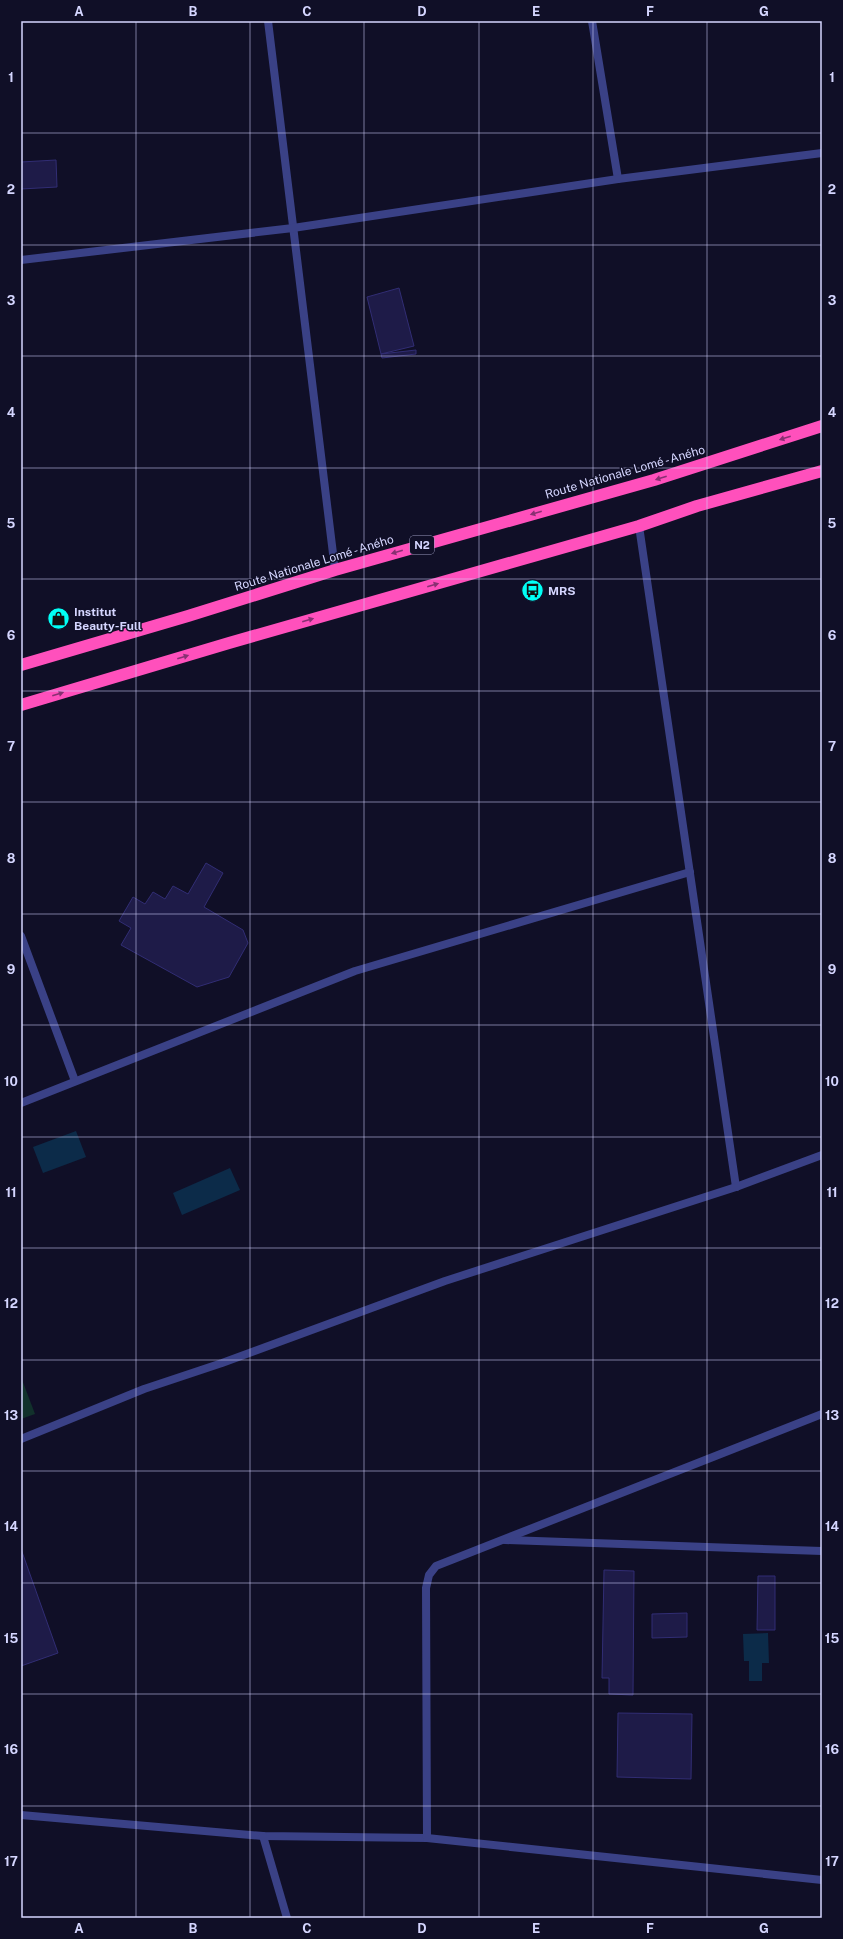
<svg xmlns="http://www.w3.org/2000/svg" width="843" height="1939" viewBox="0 0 843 1939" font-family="'Public Sans',sans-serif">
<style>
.green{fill:#12312c}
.water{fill:#0c2b49}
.building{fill:#1e1b48;stroke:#312d74}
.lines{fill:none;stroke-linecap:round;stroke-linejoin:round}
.street{stroke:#3a4186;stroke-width:8}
.highway{stroke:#ff50bc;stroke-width:12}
.oneway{fill:#883072}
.grid{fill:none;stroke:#d5d6ff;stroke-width:1;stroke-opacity:0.55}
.labels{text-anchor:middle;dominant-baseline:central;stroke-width:3;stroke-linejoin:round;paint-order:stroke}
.shield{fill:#100f27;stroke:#9a9abe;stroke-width:1}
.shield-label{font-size:11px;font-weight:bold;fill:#d5d6ff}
.street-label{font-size:12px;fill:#d5d6ff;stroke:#100f27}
.poi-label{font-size:12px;font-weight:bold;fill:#d5d6ff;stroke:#100f27;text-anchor:start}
.neatline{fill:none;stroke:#d5d6ff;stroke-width:1.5}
.grid-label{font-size:13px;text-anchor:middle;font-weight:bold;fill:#d5d6ff}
</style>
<rect width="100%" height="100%" fill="#100f27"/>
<polygon class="green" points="21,1377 35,1414 21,1419"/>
<g class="water">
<polygon points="76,1131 86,1157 43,1173 33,1147"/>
<polygon points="230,1168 240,1190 182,1215 173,1193"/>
<polygon points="768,1633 769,1663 762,1663 762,1681 749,1681 749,1661 744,1661 743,1634"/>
</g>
<g class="building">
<polygon points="56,160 57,187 21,189 21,162"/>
<polygon points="399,288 414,346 381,354 367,297"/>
<polygon points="416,350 416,354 382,358 381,354"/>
<polygon points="206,863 223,873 204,907 243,930 248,943 229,977 197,987 121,945 131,928 119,921 133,897 145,904 153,892 165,899 173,886 188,894"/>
<polygon points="21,1549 58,1653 21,1666"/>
<polygon points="604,1570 634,1571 633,1695 609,1694 609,1678 602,1678"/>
<polygon points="758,1576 775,1576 775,1630 757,1630"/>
<polygon points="687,1613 687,1637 652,1638 652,1614"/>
<polygon points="618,1713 692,1714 691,1779 617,1777"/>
</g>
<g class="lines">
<g class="street">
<polyline points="268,21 335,570"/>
<polyline points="592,21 618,179"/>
<polyline points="21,260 293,228 618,179 822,153"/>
<polyline points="639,526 736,1187"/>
<polyline points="21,936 75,1081"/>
<polyline points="21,1103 355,971 690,872"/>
<polyline points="21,1439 144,1389 222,1363 445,1281 736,1187 822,1155"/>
<polyline points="505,1540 822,1551"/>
<polyline points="21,1815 263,1836 427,1838 822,1880"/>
<polyline points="263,1836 287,1918"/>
<polyline points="427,1838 426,1588 429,1575 436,1566 822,1414"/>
</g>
<g class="highway">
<polyline points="21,665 188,616 335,570 654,480 822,426"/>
<polyline points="21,705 229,643 639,526 697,506 822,471"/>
</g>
</g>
<defs><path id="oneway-solid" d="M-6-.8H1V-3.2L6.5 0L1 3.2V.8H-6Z"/></defs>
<g class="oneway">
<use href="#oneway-solid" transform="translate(785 438) rotate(162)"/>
<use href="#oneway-solid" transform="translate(661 478) rotate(162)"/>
<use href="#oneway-solid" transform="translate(536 513) rotate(164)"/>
<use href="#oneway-solid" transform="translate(397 552) rotate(164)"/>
<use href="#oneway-solid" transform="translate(433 585) rotate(-16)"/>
<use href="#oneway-solid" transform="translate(308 620) rotate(-16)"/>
<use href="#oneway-solid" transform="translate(183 657) rotate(-17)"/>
<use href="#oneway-solid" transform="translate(58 694) rotate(-17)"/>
</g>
<path class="grid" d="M 136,21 L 136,1918M 250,21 L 250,1918M 364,21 L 364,1918M 479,21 L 479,1918M 593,21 L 593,1918M 707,21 L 707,1918M 21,133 L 822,133M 21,245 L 822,245M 21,356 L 822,356M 21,468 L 822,468M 21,579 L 822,579M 21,691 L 822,691M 21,802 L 822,802M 21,914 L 822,914M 21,1025 L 822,1025M 21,1137 L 822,1137M 21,1248 L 822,1248M 21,1360 L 822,1360M 21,1471 L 822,1471M 21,1583 L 822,1583M 21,1694 L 822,1694M 21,1806 L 822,1806"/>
<defs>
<symbol id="bus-disc" viewBox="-11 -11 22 22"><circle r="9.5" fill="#01fff5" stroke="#100f27"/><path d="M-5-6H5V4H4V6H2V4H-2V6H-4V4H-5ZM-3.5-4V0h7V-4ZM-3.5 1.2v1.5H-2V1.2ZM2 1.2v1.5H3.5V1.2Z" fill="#111"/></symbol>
<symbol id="shop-disc" viewBox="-11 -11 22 22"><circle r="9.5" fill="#01fff5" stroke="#100f27"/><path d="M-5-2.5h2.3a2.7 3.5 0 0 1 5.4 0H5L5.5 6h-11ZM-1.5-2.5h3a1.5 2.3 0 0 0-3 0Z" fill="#111"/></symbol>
</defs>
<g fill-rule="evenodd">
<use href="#bus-disc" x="520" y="578" width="25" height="25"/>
<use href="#shop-disc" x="46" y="606" width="25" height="25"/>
</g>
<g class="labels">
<rect class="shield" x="410" y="536" width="24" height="18" rx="3"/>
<g class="shield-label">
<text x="422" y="545">N2</text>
</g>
<g class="street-label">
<text transform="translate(625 472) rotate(-16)">Route Nationale Lomé - Aného</text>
<text transform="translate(314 563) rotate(-17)">Route Nationale Lomé - Aného</text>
</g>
<g class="poi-label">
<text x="548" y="591">MRS</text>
<text x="74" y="612">Institut<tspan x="74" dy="14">Beauty-Full</tspan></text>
</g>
</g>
<rect width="843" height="1939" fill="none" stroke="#100f27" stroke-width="44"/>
<rect x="22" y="22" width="799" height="1895" class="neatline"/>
<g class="grid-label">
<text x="79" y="16">A</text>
<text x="193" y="16">B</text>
<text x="307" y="16">C</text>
<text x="422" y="16">D</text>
<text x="536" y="16">E</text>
<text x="650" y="16">F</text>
<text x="764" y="16">G</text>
<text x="11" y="82">1</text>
<text x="832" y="82">1</text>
<text x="11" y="194">2</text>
<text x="832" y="194">2</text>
<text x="11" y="305">3</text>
<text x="832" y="305">3</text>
<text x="11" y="417">4</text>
<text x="832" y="417">4</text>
<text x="11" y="528">5</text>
<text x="832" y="528">5</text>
<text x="11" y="640">6</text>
<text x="832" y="640">6</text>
<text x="11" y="751">7</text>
<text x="832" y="751">7</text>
<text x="11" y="863">8</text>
<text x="832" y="863">8</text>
<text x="11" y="974">9</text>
<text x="832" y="974">9</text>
<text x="11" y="1086">10</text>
<text x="832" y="1086">10</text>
<text x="11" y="1197">11</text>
<text x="832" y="1197">11</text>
<text x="11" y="1308">12</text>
<text x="832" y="1308">12</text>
<text x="11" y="1420">13</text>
<text x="832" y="1420">13</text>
<text x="11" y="1531">14</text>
<text x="832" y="1531">14</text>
<text x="11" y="1643">15</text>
<text x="832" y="1643">15</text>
<text x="11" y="1754">16</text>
<text x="832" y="1754">16</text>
<text x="11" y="1866">17</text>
<text x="832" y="1866">17</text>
<text x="79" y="1933">A</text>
<text x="193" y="1933">B</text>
<text x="307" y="1933">C</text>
<text x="422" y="1933">D</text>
<text x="536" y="1933">E</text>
<text x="650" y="1933">F</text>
<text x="764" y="1933">G</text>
</g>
</svg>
